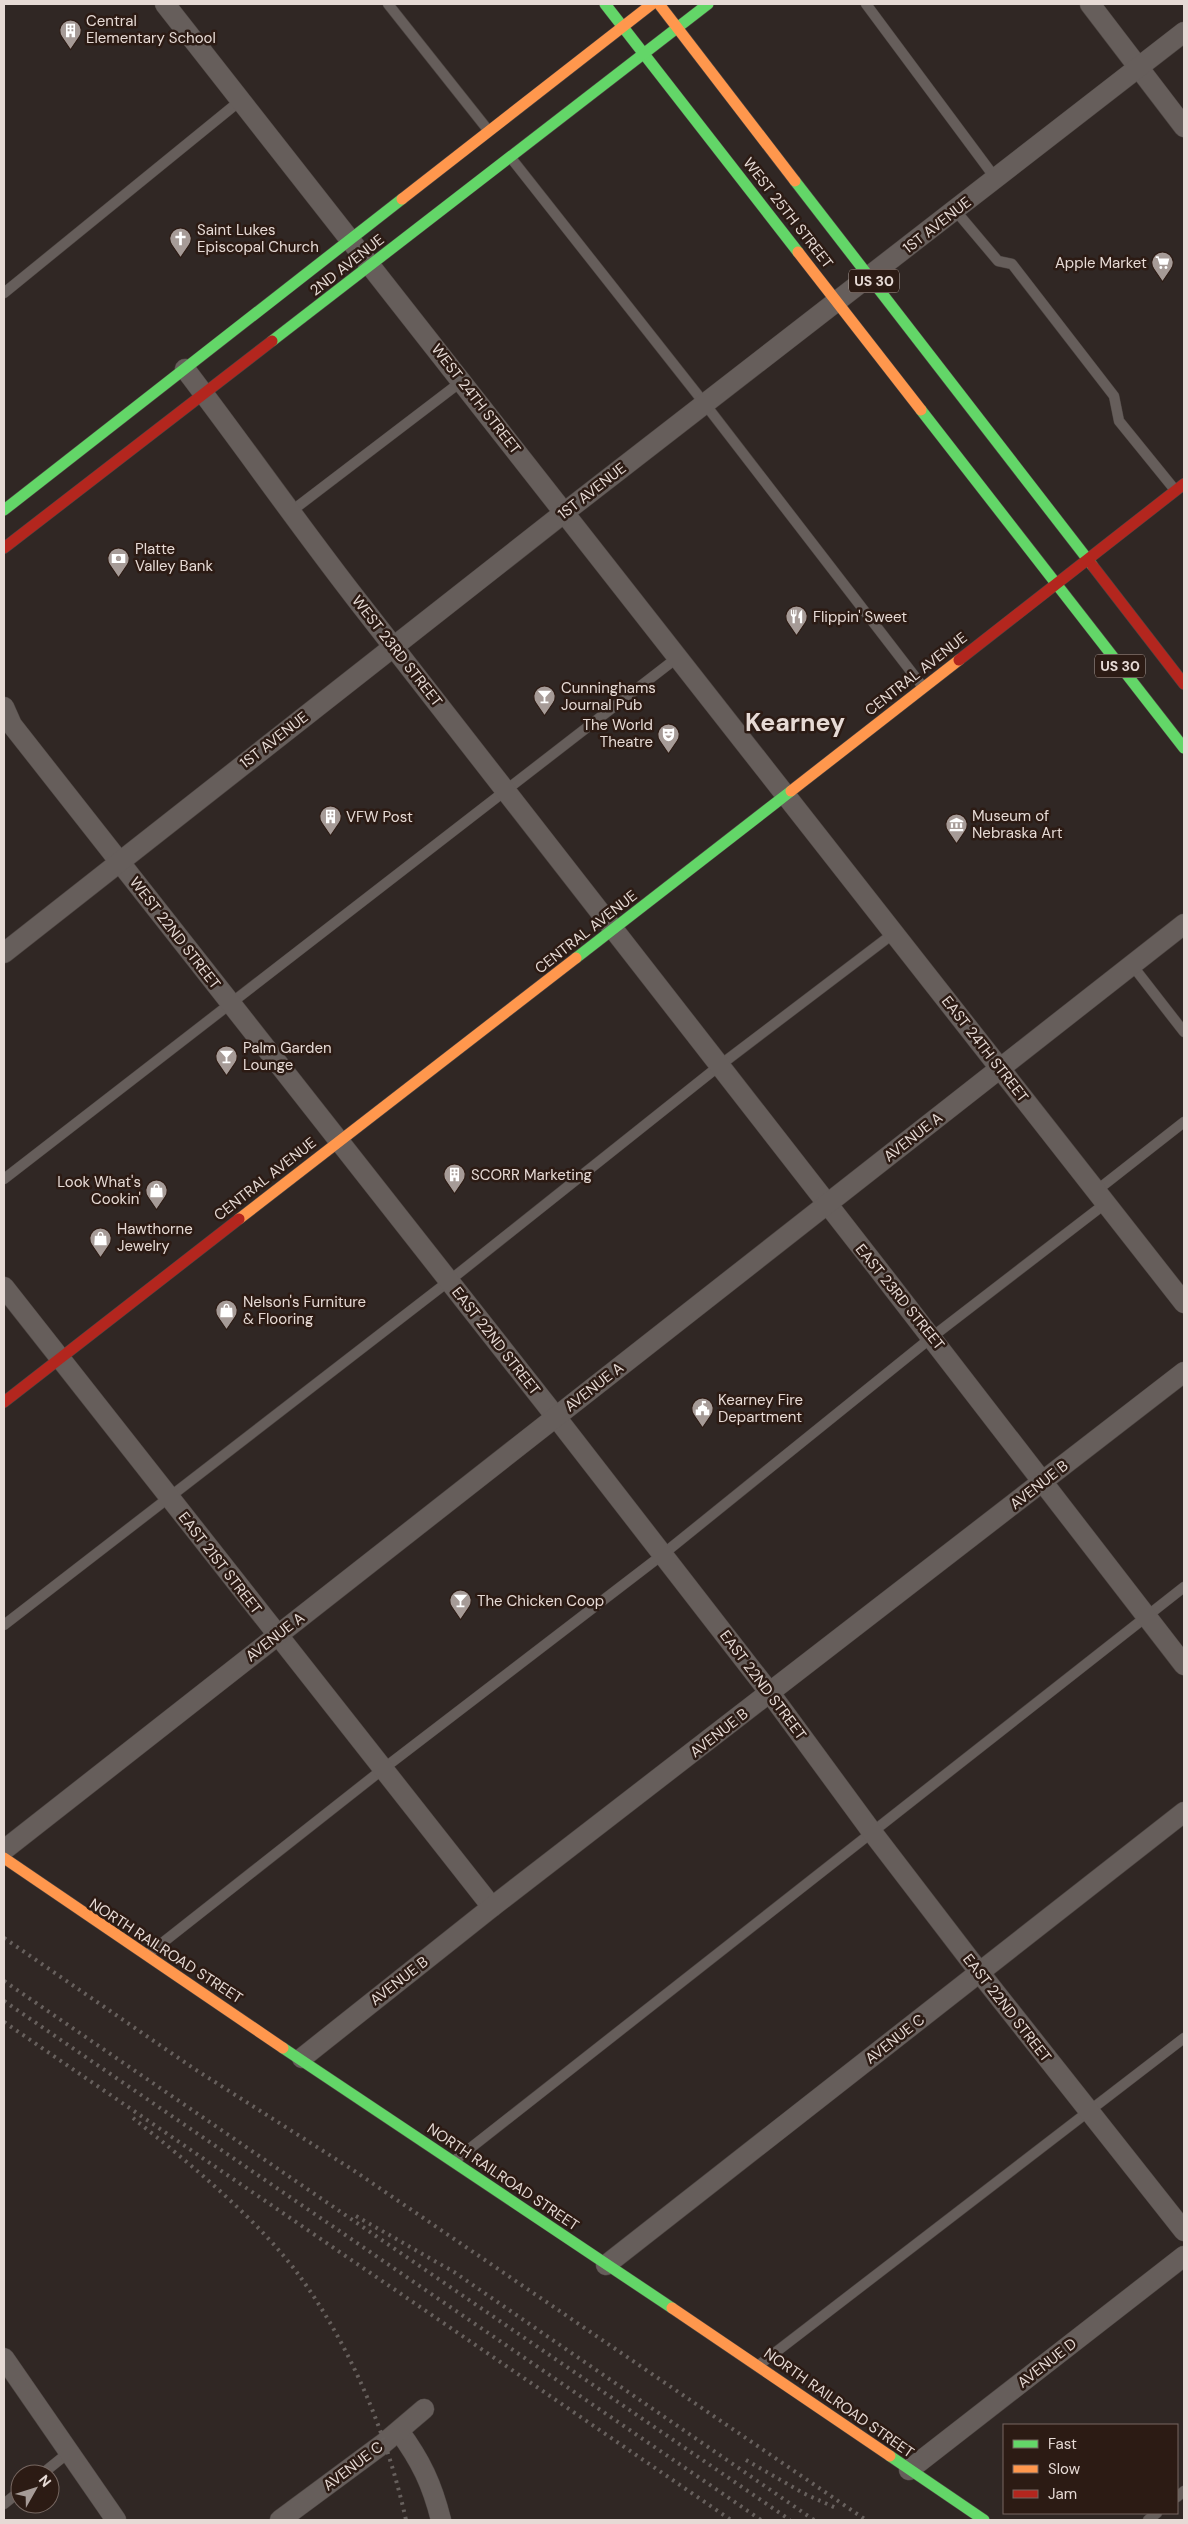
<svg xmlns="http://www.w3.org/2000/svg" width="1188" height="2524" viewBox="0 0 1188 2524" font-family="'DM Sans',sans-serif">
<style>
.lines{fill:none;stroke-linecap:round;stroke-linejoin:round}
.lane-casing{stroke:#4d4542;stroke-width:11}
.street-casing{stroke:#4d4542;stroke-width:21}
.fast-casing{stroke:#4d4542;stroke-width:12}
.slow-casing{stroke:#4d4542;stroke-width:12}
.jam-casing{stroke:#4d4542;stroke-width:12}
.lane{stroke:#665e5b;stroke-width:10}
.street{stroke:#665e5b;stroke-width:20}
.fast{stroke:#63d668;stroke-width:11}
.slow{stroke:#ff974d;stroke-width:11}
.jam{stroke:#b3261e;stroke-width:11}
.rail{stroke:#67605d;stroke-width:4;stroke-dasharray:2.5 5;stroke-linecap:butt}
.labels{text-anchor:middle;dominant-baseline:central;stroke-width:5;stroke-linejoin:round;paint-order:stroke}
.shield{fill:#2c1b14;stroke:#aea19b;stroke-width:1}
.shield-label{font-size:14px;font-weight:bold;fill:#e6dad5}
.poi-label{font-size:15px;fill:#e6dad5;stroke:#2c1b14;text-anchor:start}
.street-label{font-size:15px;fill:#e6dad5;stroke:#2c1b14}
.town-label{font-size:25px;font-weight:bold;fill:#e6dad5;stroke:#2c1b14}
</style>
<rect width="100%" height="100%" fill="#302724"/>
<g class="lines">
<defs>
<g id="lane">
<polyline points="388,4 488,130"/>
<polyline points="866,4 996,179"/>
<polyline points="511,158 705,404 923,687"/>
<polyline points="955,210 998,261 1012,264 1114,396 1119,421 1175,490"/>
<polyline points="4,293 241,100"/>
<polyline points="289,513 462,381"/>
<polyline points="1132,965 1184,1032"/>
<polyline points="4,1179 678,657"/>
<polyline points="1096,1191 1184,1122"/>
<polyline points="4,1625 449,1281 719,1066 894,933"/>
<polyline points="147,1955 383,1769 662,1555 932,1337 1106,1203"/>
<polyline points="454,2161 1184,1587"/>
<polyline points="759,2365 1184,2038"/>
<polyline points="42,2474 68,2453"/>
<polyline points="1177,2497 1184,2491"/>
<polyline points="4,2504 20,2491"/>
<polyline points="1148,2520 1157,2513"/>
</g>
<g id="street">
<polyline points="165,4 1184,1303"/>
<polyline points="1090,4 1184,127"/>
<path d="M 185,369 C 243,445 298,524 357,600 C 632,955 911,1308 1184,1665"/>
<polyline points="4,707 12,725 556,1417 770,1693 872,1832 980,1973 1184,2231"/>
<polyline points="4,953 565,512 1184,32"/>
<polyline points="4,1287 492,1907"/>
<polyline points="4,1850 1184,924"/>
<polyline points="302,2058 492,1907 1184,1372"/>
<polyline points="606,2265 1184,1812"/>
<polyline points="4,2358 116,2520"/>
<path d="M 399,2431 C 421,2461 432,2484 441,2520"/>
<polyline points="909,2470 1184,2256"/>
<polyline points="280,2520 384,2443 424,2409"/>
</g>
<g id="fast">
<polyline points="605,4 798,252"/>
<polyline points="795,181 1092,565"/>
<polyline points="272,341 708,4"/>
<polyline points="921,410 1184,748"/>
<polyline points="4,510 402,199"/>
<polyline points="576,958 791,791"/>
<polyline points="283,2048 672,2308"/>
<polyline points="890,2456 984,2520"/>
</g>
<g id="slow">
<polyline points="659,4 795,181"/>
<polyline points="402,199 652,4"/>
<polyline points="798,252 921,410"/>
<polyline points="791,791 959,660"/>
<polyline points="239,1219 576,958"/>
<polyline points="4,1858 283,2048"/>
<polyline points="672,2308 890,2456"/>
</g>
<g id="jam">
<polyline points="4,548 272,341"/>
<polyline points="1092,565 1184,684"/>
<polyline points="959,660 1184,484"/>
<polyline points="4,1402 239,1219"/>
</g>
</defs>
<use href="#lane" class="lane-casing"/>
<use href="#street" class="street-casing"/>
<use href="#fast" class="fast-casing"/>
<use href="#slow" class="slow-casing"/>
<use href="#jam" class="jam-casing"/>
<use href="#lane" class="lane"/>
<use href="#street" class="street"/>
<use href="#fast" class="fast"/>
<use href="#slow" class="slow"/>
<use href="#jam" class="jam"/>
<g class="rail">
<polyline points="4,1938 193,2068 353,2170 866,2520"/>
<polyline points="4,1981 790,2520"/>
<polyline points="4,2001 761,2520"/>
<polyline points="4,2022 731,2520"/>
<path d="M 133,2118 C 188,2162 260,2221 301,2278 C 352,2349 387,2434 406,2520"/>
<polyline points="356,2216 454,2272 814,2520"/>
<polyline points="746,2460 803,2493 836,2508"/>
</g>
</g>
<defs>
<symbol id="building-pin" viewBox="-11 -11 22 30"><path d="M0 17L-7.5 6A9.5 9.5 0 1 1 7.5 6Z" fill="#a69b97" stroke="#2c1b14"/><path d="M-4-6H4V6H1V3H-1V6H-4ZM-2.5-4.3h1.7v1.8h-1.7ZM.8-4.3h1.7v1.8H.8ZM-2.5-1h1.7V.8h-1.7ZM.8-1h1.7V.8H.8Z" fill="#fff"/></symbol>
<symbol id="church-pin" viewBox="-11 -11 22 30"><path d="M0 17L-7.5 6A9.5 9.5 0 1 1 7.5 6Z" fill="#a69b97" stroke="#2c1b14"/><path d="M-1.2-6h2.4v3.5h3.3v2.4h-3.3V6h-2.4V-.1h-3.3v-2.4h3.3Z" fill="#fff"/></symbol>
<symbol id="supermarket-pin" viewBox="-11 -11 22 30"><path d="M0 17L-7.5 6A9.5 9.5 0 1 1 7.5 6Z" fill="#a69b97" stroke="#2c1b14"/><path d="M-6-5.5h2.5l.6 2H6L4.5 2H-2.5L-4.4-4H-6ZM-1.5 3.2a1.3 1.3 0 1 0 .1 0ZM3 3.2a1.3 1.3 0 1 0 .1 0Z" fill="#fff"/></symbol>
<symbol id="bank-pin" viewBox="-11 -11 22 30"><path d="M0 17L-7.5 6A9.5 9.5 0 1 1 7.5 6Z" fill="#a69b97" stroke="#2c1b14"/><path d="M-6-4H6V4H-6ZM0-2.3a2.3 2.3 0 1 0 0 4.6a2.3 2.3 0 1 0 0-4.6Z" fill="#fff"/></symbol>
<symbol id="restaurant-pin" viewBox="-11 -11 22 30"><path d="M0 17L-7.5 6A9.5 9.5 0 1 1 7.5 6Z" fill="#a69b97" stroke="#2c1b14"/><path d="M-5-6h1v4h1v-4h1v4h1v-4h1v5L-1.5 .5V6h-2V.5L-5-1ZM5-6V6H3V1.5H1.5Q1.5-4 5-6Z" fill="#fff"/></symbol>
<symbol id="bar-pin" viewBox="-11 -11 22 30"><path d="M0 17L-7.5 6A9.5 9.5 0 1 1 7.5 6Z" fill="#a69b97" stroke="#2c1b14"/><path d="M-6-5H6L.8 .8V4.5H3.5V6h-7V4.5H-.8V.8Z" fill="#fff"/></symbol>
<symbol id="theatre-pin" viewBox="-11 -11 22 30"><path d="M0 17L-7.5 6A9.5 9.5 0 1 1 7.5 6Z" fill="#a69b97" stroke="#2c1b14"/><path d="M-5-5.5Q0-4 5-5.5V0Q5 5 0 6Q-5 5-5 0ZM-3.3-2.5H-1v1.5H-3.3ZM1-2.5H3.3v1.5H1ZM-2.8 1Q0 5.5 2.8 1Z" fill="#fff"/></symbol>
<symbol id="museum-pin" viewBox="-11 -11 22 30"><path d="M0 17L-7.5 6A9.5 9.5 0 1 1 7.5 6Z" fill="#a69b97" stroke="#2c1b14"/><path d="M0-6L6-3V-2H-6V-3ZM-5-1h2V3h-2ZM-1-1h2V3h-2ZM3-1h2V3H3ZM-6 4H6V6H-6Z" fill="#fff"/></symbol>
<symbol id="shop-pin" viewBox="-11 -11 22 30"><path d="M0 17L-7.5 6A9.5 9.5 0 1 1 7.5 6Z" fill="#a69b97" stroke="#2c1b14"/><path d="M-5-2.5h2.3a2.7 3.5 0 0 1 5.4 0H5L5.5 6h-11ZM-1.5-2.5h3a1.5 2.3 0 0 0-3 0Z" fill="#fff"/></symbol>
<symbol id="civic-pin" viewBox="-11 -11 22 30"><path d="M0 17L-7.5 6A9.5 9.5 0 1 1 7.5 6Z" fill="#a69b97" stroke="#2c1b14"/><path d="M-.6-6.5H3V-4.5H.6V-3L4-1V1h2V6H-6V1h2V-1L-.6-3ZM-1.2 2.5V6h2.4V2.5Z" fill="#fff"/></symbol>
</defs>
<g fill-rule="evenodd">
<use href="#building-pin" x="58" y="18" width="25" height="34"/>
<use href="#church-pin" x="168" y="226" width="25" height="34"/>
<use href="#supermarket-pin" x="1150" y="250" width="25" height="34"/>
<use href="#bank-pin" x="106" y="546" width="25" height="34"/>
<use href="#restaurant-pin" x="784" y="604" width="25" height="34"/>
<use href="#bar-pin" x="532" y="684" width="25" height="34"/>
<use href="#theatre-pin" x="656" y="722" width="25" height="34"/>
<use href="#building-pin" x="318" y="804" width="25" height="34"/>
<use href="#museum-pin" x="944" y="812" width="25" height="34"/>
<use href="#bar-pin" x="214" y="1044" width="25" height="34"/>
<use href="#building-pin" x="442" y="1162" width="25" height="34"/>
<use href="#shop-pin" x="144" y="1178" width="25" height="34"/>
<use href="#shop-pin" x="88" y="1226" width="25" height="34"/>
<use href="#shop-pin" x="214" y="1298" width="25" height="34"/>
<use href="#civic-pin" x="690" y="1396" width="25" height="34"/>
<use href="#bar-pin" x="448" y="1588" width="25" height="34"/>
</g>
<g class="labels">
<g class="shield">
<rect x="849" y="269.5" width="50" height="23" rx="4"/>
<rect x="1095" y="654.5" width="50" height="23" rx="4"/>
</g>
<g class="shield-label">
<text x="874" y="281">US 30</text>
<text x="1120" y="666">US 30</text>
</g>
<g class="poi-label">
<text x="86" y="21">Central<tspan x="86" dy="17">Elementary School</tspan></text>
<text x="197" y="230">Saint Lukes<tspan x="197" dy="17">Episcopal Church</tspan></text>
<text x="1147" y="263" text-anchor="end">Apple Market</text>
<text x="135" y="549">Platte<tspan x="135" dy="17">Valley Bank</tspan></text>
<text x="813" y="617">Flippin' Sweet</text>
<text x="561" y="688">Cunninghams<tspan x="561" dy="17">Journal Pub</tspan></text>
<text x="653" y="725" text-anchor="end">The World<tspan x="653" dy="17">Theatre</tspan></text>
<text x="972" y="816">Museum of<tspan x="972" dy="17">Nebraska Art</tspan></text>
<text x="346" y="817">VFW Post</text>
<text x="243" y="1048">Palm Garden<tspan x="243" dy="17">Lounge</tspan></text>
<text x="471" y="1175">SCORR Marketing</text>
<text x="141" y="1182" text-anchor="end">Look What's<tspan x="141" dy="17">Cookin'</tspan></text>
<text x="117" y="1229">Hawthorne<tspan x="117" dy="17">Jewelry</tspan></text>
<text x="243" y="1302">Nelson's Furniture<tspan x="243" dy="17">&amp; Flooring</tspan></text>
<text x="718" y="1400">Kearney Fire<tspan x="718" dy="17">Department</tspan></text>
<text x="477" y="1601">The Chicken Coop</text>
</g>
<g class="street-label">
<text transform="translate(788 213) rotate(52)">WEST 25TH STREET</text>
<text transform="translate(937 225) rotate(-38)">1ST AVENUE</text>
<text transform="translate(347 265) rotate(-38)">2ND AVENUE</text>
<text transform="translate(476 399) rotate(52)">WEST 24TH STREET</text>
<text transform="translate(592 491) rotate(-38)">1ST AVENUE</text>
<text transform="translate(397 651) rotate(52)">WEST 23RD STREET</text>
<text transform="translate(916 674) rotate(-38)">CENTRAL AVENUE</text>
<text transform="translate(274 740) rotate(-38)">1ST AVENUE</text>
<text transform="translate(586 932) rotate(-38)">CENTRAL AVENUE</text>
<text transform="translate(175 933) rotate(52)">WEST 22ND STREET</text>
<text transform="translate(985 1049) rotate(52)">EAST 24TH STREET</text>
<text transform="translate(913 1137) rotate(-38)">AVENUE A</text>
<text transform="translate(265 1179) rotate(-38)">CENTRAL AVENUE</text>
<text transform="translate(900 1297) rotate(51)">EAST 23RD STREET</text>
<text transform="translate(496 1341) rotate(52)">EAST 22ND STREET</text>
<text transform="translate(594 1387) rotate(-38)">AVENUE A</text>
<text transform="translate(1039 1485) rotate(-38)">AVENUE B</text>
<text transform="translate(220 1563) rotate(52)">EAST 21ST STREET</text>
<text transform="translate(275 1637) rotate(-38)">AVENUE A</text>
<text transform="translate(763 1685) rotate(53)">EAST 22ND STREET</text>
<text transform="translate(719 1733) rotate(-38)">AVENUE B</text>
<text transform="translate(166 1951) rotate(33)">NORTH RAILROAD STREET</text>
<text transform="translate(399 1981) rotate(-38)">AVENUE B</text>
<text transform="translate(1007 2008) rotate(52)">EAST 22ND STREET</text>
<text transform="translate(895 2039) rotate(-38)">AVENUE C</text>
<text transform="translate(503 2177) rotate(34)">NORTH RAILROAD STREET</text>
<text transform="translate(1047 2363) rotate(-38)">AVENUE D</text>
<text transform="translate(839 2403) rotate(35)">NORTH RAILROAD STREET</text>
<text transform="translate(353 2466) rotate(-37)">AVENUE C</text>
</g>
<g class="town-label">
<text x="795" y="722">Kearney</text>
</g>
</g>
<rect width="1188" height="2524" fill="none" stroke="#e6dad5" stroke-width="10"/>
<rect x="1003" y="2424" width="175" height="90" fill="#2c1b14" stroke="#766761"/>
<rect x="1013" y="2440" width="25" height="8" fill="#63d668" stroke="#766761"/>
<text x="1048" y="2449" font-size="15" fill="#e6dad5">Fast</text>
<rect x="1013" y="2465" width="25" height="8" fill="#ff974d" stroke="#766761"/>
<text x="1048" y="2474" font-size="15" fill="#e6dad5">Slow</text>
<rect x="1013" y="2490" width="25" height="8" fill="#b3261e" stroke="#766761"/>
<text x="1048" y="2499" font-size="15" fill="#e6dad5">Jam</text>
<g transform="translate(35 2489) rotate(51)"><circle r="24" fill="#2c1b14" stroke="#766761"/>
<path d="M0-4L9 19L0 12L-9 19Z" fill="#a69b97"/>
<text y="-8" font-size="14" font-weight="bold" text-anchor="middle" fill="#e6dad5">N</text>
</g>
</svg>
